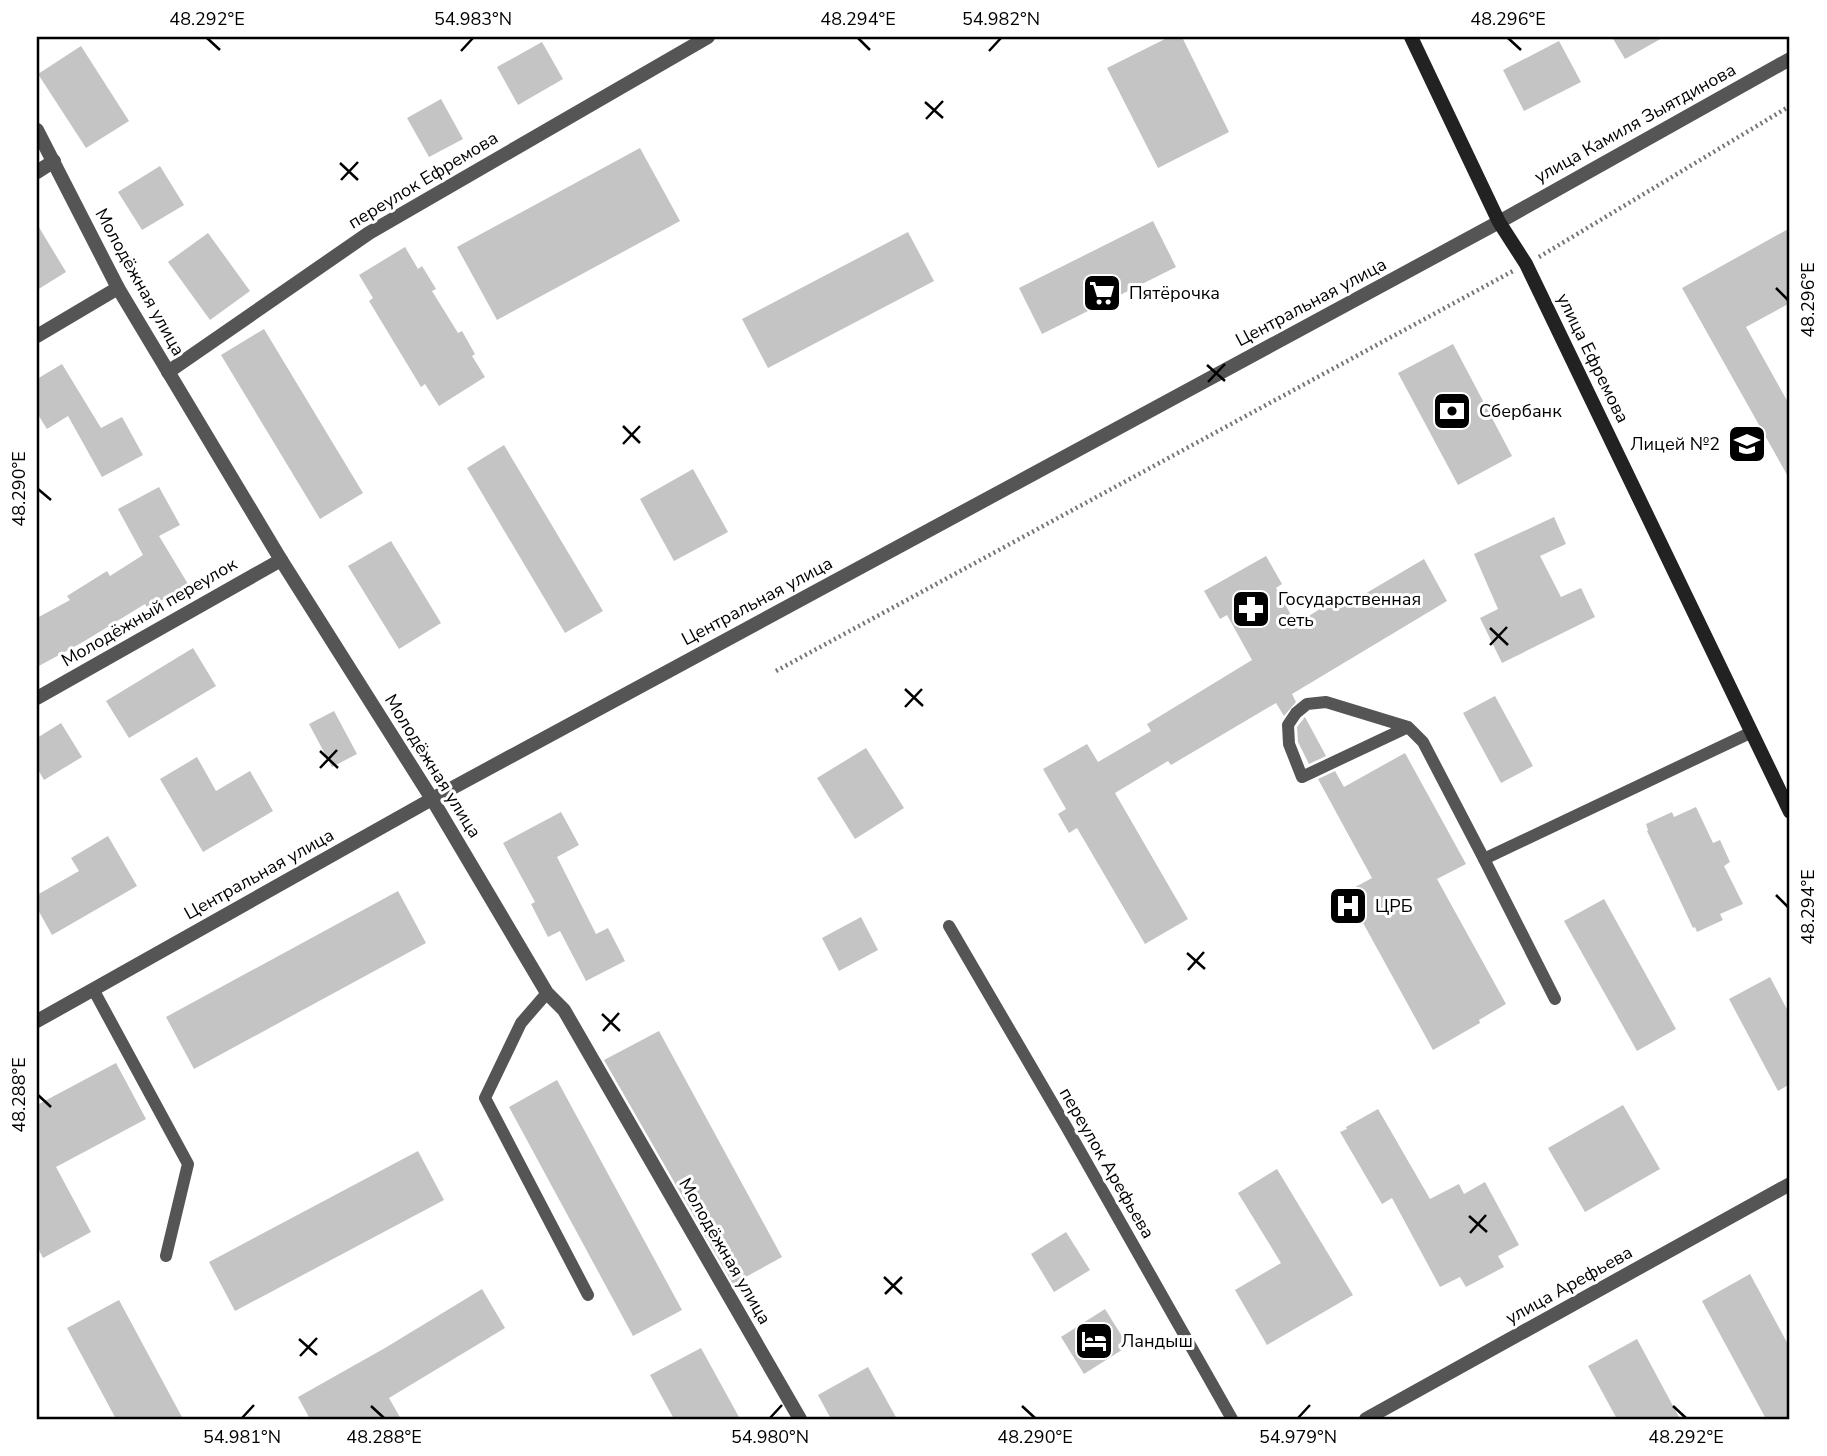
<svg xmlns="http://www.w3.org/2000/svg" width="1827" height="1456" viewBox="0 0 1827 1456" font-family="'Nunito Sans',sans-serif">
<style>
.building{fill:#c4c4c4}
.lines{fill:none;stroke-linecap:round;stroke-linejoin:round}
.path{stroke:#777;stroke-width:4.5;stroke-dasharray:2 3.5;stroke-linecap:butt}
.lane{stroke:#555;stroke-width:12}
.street{stroke:#555;stroke-width:14}
.secondary{stroke:#222;stroke-width:14}
.ticks{fill:none;stroke:#000;stroke-width:2.5}
.labels{text-anchor:middle;dominant-baseline:central;stroke-width:6;stroke-linejoin:round;paint-order:stroke}
.street-label{font-size:18px;fill:#000;stroke:#fff}
.poi-label{font-size:18px;fill:#000;stroke:#fff;text-anchor:start}
.neatline{fill:none;stroke:#000;stroke-width:2.5}
.ticks-label{font-size:18px;text-anchor:middle;fill:#000}
</style>
<rect width="100%" height="100%" fill="#fff"/>
<g class="building">
<polygon points="1169,37 1182,37 1229,132 1158,168 1107,68"/>
<polygon points="1612,37 1664,37 1625,59"/>
<polygon points="1559,41 1581,82 1524,111 1503,70"/>
<polygon points="542,42 563,79 518,105 497,67"/>
<polygon points="81,46 129,121 86,148 38,74"/>
<polygon points="441,99 463,139 429,157 407,118"/>
<polygon points="640,148 680,221 497,320 457,247"/>
<polygon points="160,166 184,205 142,230 118,192"/>
<polygon points="1153,221 1176,267 1042,334 1019,288"/>
<polygon points="37,224 66,272 37,290"/>
<polygon points="1790,228 1790,303 1746,327 1790,406 1790,480 1682,288"/>
<polygon points="908,232 934,281 768,368 742,319"/>
<polygon points="208,233 250,291 210,320 168,262"/>
<polygon points="405,247 418,269 422,266 436,289 432,291 458,333 462,331 475,354 472,356 485,377 439,406 425,384 421,387 369,301 373,298 359,275"/>
<polygon points="264,329 363,493 320,519 221,355"/>
<polygon points="1453,344 1512,456 1458,485 1398,373"/>
<polygon points="62,364 101,428 122,417 143,455 102,477 68,416 47,429 37,413 37,379"/>
<polygon points="504,445 603,611 565,633 467,468"/>
<polygon points="693,469 728,532 674,561 640,499"/>
<polygon points="159,487 180,525 159,536 188,584 148,609 145,604 83,642 37,667 37,618 70,600 67,596 107,571 110,576 143,555 118,509"/>
<polygon points="1554,517 1566,544 1540,556 1561,597 1581,588 1595,617 1502,663 1480,618 1498,609 1474,554"/>
<polygon points="391,541 441,623 399,649 348,566"/>
<polygon points="1266,556 1282,584 1276,588 1296,624 1336,599 1341,608 1424,559 1447,601 1292,694 1296,702 1284,716 1276,703 1171,765 1168,761 1115,793 1188,919 1145,944 1077,828 1069,833 1058,814 1066,809 1043,769 1087,744 1098,762 1151,731 1147,724 1252,660 1227,615 1220,619 1204,591"/>
<polygon points="193,648 216,686 129,738 106,701"/>
<polygon points="1495,696 1533,766 1501,783 1463,713"/>
<polygon points="334,711 357,754 332,767 309,724"/>
<polygon points="1305,717 1326,756 1309,764 1298,742 1297,727"/>
<polygon points="61,723 82,757 44,780 37,768 37,738"/>
<polygon points="866,748 904,808 855,839 817,778"/>
<polygon points="1405,753 1466,864 1437,879 1506,1004 1479,1020 1480,1023 1433,1050 1346,892 1372,878 1318,779 1335,771 1344,787"/>
<polygon points="197,757 216,791 250,771 273,811 203,852 160,779"/>
<polygon points="1696,807 1713,843 1720,840 1730,862 1724,866 1743,904 1720,914 1723,920 1697,932 1695,927 1693,928 1670,879 1647,831 1648,830 1646,824 1672,812 1674,817"/>
<polygon points="561,812 579,845 557,857 596,934 608,928 625,961 586,981 560,931 548,937 531,904 535,902 503,843"/>
<polygon points="108,836 137,886 52,935 37,908 37,895 79,871 71,858"/>
<polygon points="398,891 426,943 194,1069 166,1017"/>
<polygon points="1604,899 1676,1029 1637,1051 1564,921"/>
<polygon points="861,917 878,950 839,971 822,938"/>
<polygon points="1770,977 1790,1015 1790,1084 1778,1091 1729,999"/>
<polygon points="659,1031 782,1257 733,1284 604,1060"/>
<polygon points="116,1063 146,1119 56,1167 91,1232 43,1258 37,1246 37,1105"/>
<polygon points="557,1080 682,1310 633,1336 509,1107"/>
<polygon points="1623,1105 1660,1169 1585,1212 1548,1148"/>
<polygon points="1378,1109 1430,1199 1459,1184 1464,1194 1485,1182 1519,1245 1498,1256 1504,1267 1466,1287 1460,1277 1440,1287 1392,1198 1382,1204 1340,1132 1347,1129 1346,1127"/>
<polygon points="418,1151 444,1200 235,1311 209,1262"/>
<polygon points="1277,1169 1353,1295 1267,1345 1235,1290 1281,1263 1238,1193"/>
<polygon points="1066,1232 1090,1270 1054,1292 1031,1254"/>
<polygon points="1750,1274 1790,1348 1790,1419 1766,1419 1702,1301"/>
<polygon points="482,1289 505,1328 389,1398 401,1419 310,1419 298,1397 385,1348"/>
<polygon points="119,1300 183,1419 116,1419 67,1328"/>
<polygon points="1105,1309 1128,1346 1084,1374 1061,1337"/>
<polygon points="1637,1339 1680,1419 1617,1419 1588,1366"/>
<polygon points="701,1348 740,1419 674,1419 650,1375"/>
<polygon points="868,1367 897,1419 831,1419 818,1395"/>
</g>
<g class="lines">
<g class="path">
<polyline points="1539,257 1790,106"/>
<polyline points="776,671 1513,271"/>
</g>
<g class="lane">
<polyline points="1408,727 1302,777 1289,744 1288,725 1296,713 1307,704 1326,702 1408,727 1423,742 1484,859 1752,732"/>
<polyline points="1484,859 1555,999"/>
<polyline points="949,926 1067,1128 1232,1419"/>
<polyline points="93,989 188,1164 166,1256"/>
<polyline points="547,993 521,1023 485,1098 588,1295"/>
</g>
<g class="street">
<polyline points="37,130 118,288 281,560 432,799 547,993 564,1010 800,1419"/>
<polyline points="37,172 54,161"/>
<polyline points="37,336 118,288"/>
<polyline points="168,372 369,233 708,37"/>
<polyline points="37,698 281,560"/>
<polyline points="37,1021 432,799 1499,222 1790,59"/>
<polyline points="1366,1419 1790,1184"/>
</g>
<polyline class="secondary" points="1411,37 1499,222 1526,264 1790,812"/>
</g>
<path class="ticks" d="M 207,38 L 220,50M 858,38 L 870,50M 1508,38 L 1521,50M 461,51 L 473,38M 989,51 L 1001,38M 925,102 L 943,118M 926,119 L 943,101M 340,163 L 358,180M 341,180 L 358,162M 1776,288 L 1788,300M 1207,365 L 1225,381M 1208,382 L 1225,364M 623,426 L 640,443M 623,444 L 640,426M 38,489 L 51,500M 1490,628 L 1508,645M 1490,645 L 1507,627M 905,689 L 923,706M 905,707 L 922,689M 320,751 L 338,768M 320,768 L 337,750M 1776,895 L 1788,907M 1187,953 L 1205,969M 1188,970 L 1204,952M 602,1014 L 620,1031M 603,1031 L 619,1013M 38,1095 L 51,1107M 1469,1216 L 1487,1232M 1470,1233 L 1486,1215M 884,1277 L 902,1294M 885,1294 L 902,1277M 299,1339 L 317,1355M 300,1356 L 317,1338M 371,1406 L 384,1418M 1022,1406 L 1035,1418M 1673,1406 L 1686,1418M 242,1418 L 254,1405M 770,1418 L 782,1405M 1298,1418 L 1310,1405"/>
<defs>
<symbol id="supermarket-square" viewBox="-11 -11 22 22"><rect x="-9" y="-9" width="18" height="18" rx="4" fill="#000" stroke="#fff"/><path d="M-6-5.5h2.5l.6 2H6L4.5 2H-2.5L-4.4-4H-6ZM-1.5 3.2a1.3 1.3 0 1 0 .1 0ZM3 3.2a1.3 1.3 0 1 0 .1 0Z" fill="#fff"/></symbol>
<symbol id="bank-square" viewBox="-11 -11 22 22"><rect x="-9" y="-9" width="18" height="18" rx="4" fill="#000" stroke="#fff"/><path d="M-6-4H6V4H-6ZM0-2.3a2.3 2.3 0 1 0 0 4.6a2.3 2.3 0 1 0 0-4.6Z" fill="#fff"/></symbol>
<symbol id="school-square" viewBox="-11 -11 22 22"><rect x="-9" y="-9" width="18" height="18" rx="4" fill="#000" stroke="#fff"/><path d="M0-5L7-2L0 1L-7-2ZM-4 1L0 2.5L4 1V4Q0 6-4 4Z" fill="#fff"/></symbol>
<symbol id="pharmacy-square" viewBox="-11 -11 22 22"><rect x="-9" y="-9" width="18" height="18" rx="4" fill="#000" stroke="#fff"/><path d="M-2-6h4v4h4v4h-4v4h-4v-4h-4v-4h4Z" fill="#fff"/></symbol>
<symbol id="hospital-square" viewBox="-11 -11 22 22"><rect x="-9" y="-9" width="18" height="18" rx="4" fill="#000" stroke="#fff"/><path d="M-5-5h3v3.5h4V-5h3V5h-3V1.5h-4V5h-3Z" fill="#fff"/></symbol>
<symbol id="hotel-square" viewBox="-11 -11 22 22"><rect x="-9" y="-9" width="18" height="18" rx="4" fill="#000" stroke="#fff"/><path d="M-6-4.5h1.5V1H6V5H4.5V3h-9V5H-6ZM-4 0a1.8 1.8 0 1 1 3.6 0ZM.5 0V-2.5h3Q6-2.5 6 0Z" fill="#fff"/></symbol>
</defs>
<g fill-rule="evenodd">
<use href="#supermarket-square" x="1080" y="271" width="44" height="44"/>
<use href="#bank-square" x="1430" y="389" width="44" height="44"/>
<use href="#school-square" x="1725" y="422" width="44" height="44"/>
<use href="#pharmacy-square" x="1229" y="587" width="44" height="44"/>
<use href="#hospital-square" x="1326" y="884" width="44" height="44"/>
<use href="#hotel-square" x="1072" y="1319" width="44" height="44"/>
</g>
<g class="labels">
<g class="street-label">
<text transform="translate(1635 123) rotate(-29)">улица Камиля Зыятдинова</text>
<text transform="translate(423 180) rotate(-31)">переулок Ефремова</text>
<text transform="translate(140 282) rotate(61)">Молодёжная улица</text>
<text transform="translate(1311 302) rotate(-28)">Центральная улица</text>
<text transform="translate(1593 358) rotate(64)">улица Ефремова</text>
<text transform="translate(757 601) rotate(-28)">Центральная улица</text>
<text transform="translate(149 612) rotate(-30)">Молодёжный переулок</text>
<text transform="translate(433 766) rotate(58)">Молодёжная улица</text>
<text transform="translate(259 874) rotate(-29)">Центральная улица</text>
<text transform="translate(1107 1163) rotate(60)">переулок Арефьева</text>
<text transform="translate(725 1251) rotate(60)">Молодёжная улица</text>
<text transform="translate(1569 1285) rotate(-29)">улица Арефьева</text>
</g>
<g class="poi-label">
<text x="1129" y="293">Пятёрочка</text>
<text x="1479" y="411">Сбербанк</text>
<text x="1720" y="444" text-anchor="end">Лицей №2</text>
<text x="1278" y="599">Государственная<tspan x="1278" dy="21">сеть</tspan></text>
<text x="1375" y="906">ЦРБ</text>
<text x="1121" y="1341">Ландыш</text>
</g>
</g>
<rect width="1827" height="1456" fill="none" stroke="#ffffff" stroke-width="77"/>
<rect x="38" y="38" width="1750" height="1380" class="neatline"/>
<g class="ticks-label">
<text x="207" y="25">48.292°E</text>
<text x="473" y="25">54.983°N</text>
<text x="858" y="25">48.294°E</text>
<text x="1001" y="25">54.982°N</text>
<text x="1508" y="25">48.296°E</text>
<text transform="translate(1808 300) rotate(-90)" y="6">48.296°E</text>
<text transform="translate(19 489) rotate(-90)" y="6">48.290°E</text>
<text transform="translate(1808 907) rotate(-90)" y="6">48.294°E</text>
<text transform="translate(19 1095) rotate(-90)" y="6">48.288°E</text>
<text x="242" y="1443">54.981°N</text>
<text x="384" y="1443">48.288°E</text>
<text x="770" y="1443">54.980°N</text>
<text x="1035" y="1443">48.290°E</text>
<text x="1298" y="1443">54.979°N</text>
<text x="1686" y="1443">48.292°E</text>
</g>
</svg>
